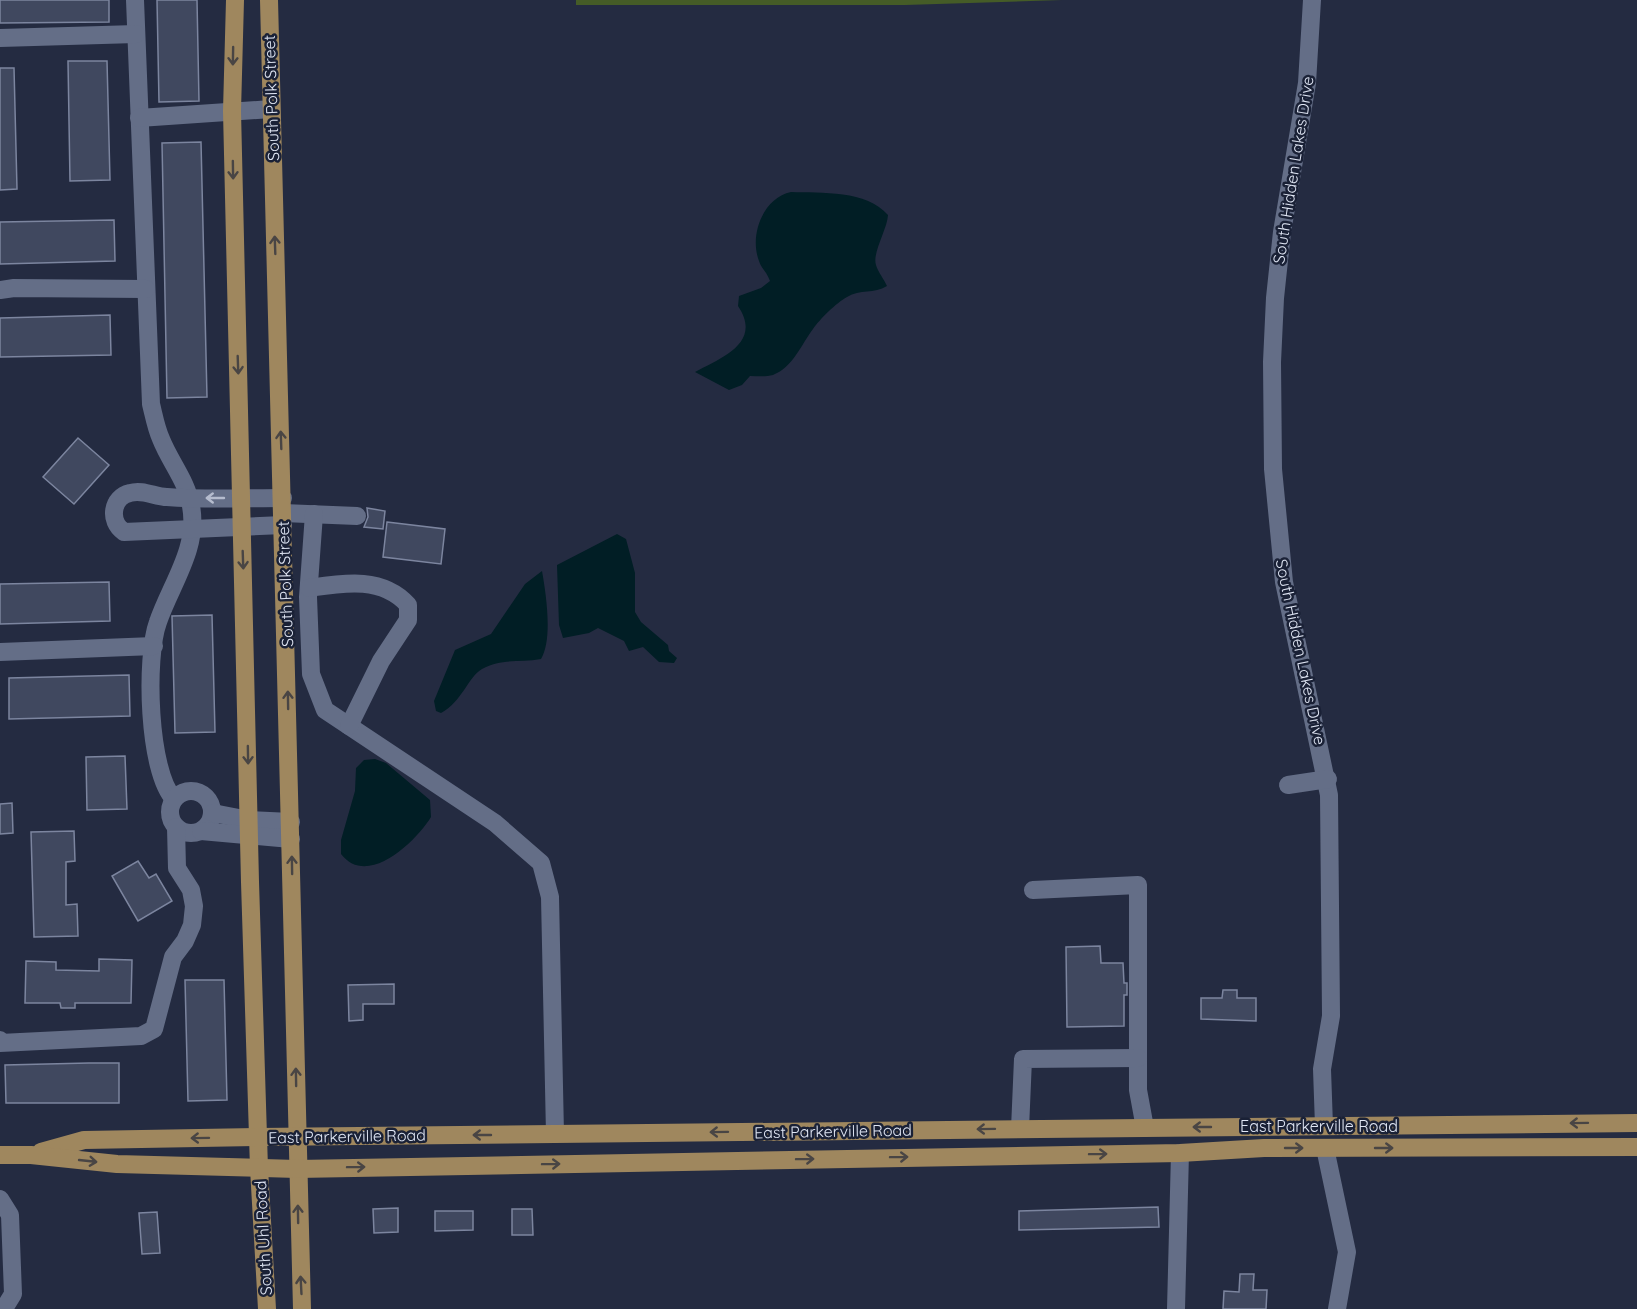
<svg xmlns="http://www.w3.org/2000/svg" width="1637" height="1309" viewBox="0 0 1637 1309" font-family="Quicksand,sans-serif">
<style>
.green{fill:#455c27}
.water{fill:#011e25}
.building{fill:#40485f;stroke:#7c859f;stroke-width:1.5}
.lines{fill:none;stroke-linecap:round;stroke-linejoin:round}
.minor{stroke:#646e87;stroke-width:18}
.major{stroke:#9f875e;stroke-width:18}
.oneway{stroke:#494544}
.oneway2{stroke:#b5bcce}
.labels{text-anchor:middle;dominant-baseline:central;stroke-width:5;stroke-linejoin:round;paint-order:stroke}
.street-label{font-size:16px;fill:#e0e6f4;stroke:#1a2136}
</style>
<rect width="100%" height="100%" fill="#242b41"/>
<polygon class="green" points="576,0 1062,0 905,5 576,5"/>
<g class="water">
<path d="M 791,192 C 821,193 867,190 888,215 C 887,230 872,253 876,265 C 878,272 884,279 887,286 C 874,294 860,289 847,297 C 836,303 820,319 813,329 C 801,345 793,367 773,375 C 766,377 757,376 750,376 L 742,385 L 729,390 L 695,372 C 721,358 763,343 738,306 L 739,296 L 761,288 L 770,281 C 767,272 761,268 759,261 C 749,235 763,198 791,192 Z"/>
<polygon points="617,534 626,539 635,573 635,612 641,622 668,645 669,651 677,658 674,663 659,662 643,647 629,651 624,641 598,628 589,633 563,638 559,625 557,565"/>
<path d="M 542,571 C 546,594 553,639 541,659 C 520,663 502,658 482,669 C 468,677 462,702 441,713 L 436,711 L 434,701 L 455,650 L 491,634 L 525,584 Z"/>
<path d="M 375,759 L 386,763 L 430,800 L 431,817 C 417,840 368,889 341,854 L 341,840 L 355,791 L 356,768 L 364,760 Z"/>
</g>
<g class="building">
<polygon points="0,0 109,0 109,22 0,23"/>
<polygon points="157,0 197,0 199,101 159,102"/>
<polygon points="68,61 107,61 110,180 70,181"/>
<polygon points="0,68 14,68 17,189 0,190"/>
<polygon points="201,142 207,397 167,398 162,143"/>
<polygon points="114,220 115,261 0,264 0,222"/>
<polygon points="110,315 111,355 0,357 0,318"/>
<polygon points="78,438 109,465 74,504 43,477"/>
<polygon points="367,508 385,511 383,529 364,527 368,517"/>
<polygon points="387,522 445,529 441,564 383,557"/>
<polygon points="109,582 110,621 0,624 0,584"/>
<polygon points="212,615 215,732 175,733 172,616"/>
<polygon points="129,675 130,716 9,719 9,678"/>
<polygon points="125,756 127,809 87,810 86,757"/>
<polygon points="12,803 13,833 0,834 0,804"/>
<polygon points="74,831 75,861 66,862 66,905 77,904 78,936 34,937 31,832"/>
<polygon points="138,861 149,878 156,874 172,901 138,921 112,876"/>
<polygon points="1100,946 1101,963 1123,963 1124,983 1127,983 1127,995 1124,995 1124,1026 1067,1027 1066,947"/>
<polygon points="99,959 132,960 131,1003 75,1003 75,1008 61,1008 60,1003 25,1003 26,961 56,962 56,970 99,971"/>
<polygon points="185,980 224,980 227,1100 188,1101"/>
<polygon points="394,984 394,1004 363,1004 363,1020 349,1021 348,985"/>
<polygon points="1223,990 1237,990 1237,998 1256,998 1256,1021 1201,1019 1201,998 1222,998"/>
<polygon points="89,1063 119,1063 119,1103 6,1103 5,1065"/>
<polygon points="1158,1207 1159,1227 1019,1230 1019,1211"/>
<polygon points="398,1208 398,1232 374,1233 373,1209"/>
<polygon points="512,1209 532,1209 533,1235 512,1235"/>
<polygon points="435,1211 473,1211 473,1230 435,1231"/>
<polygon points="157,1212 160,1253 142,1254 139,1213"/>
<polygon points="1240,1274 1254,1274 1253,1290 1267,1290 1266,1309 1223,1309 1224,1291 1239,1292"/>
</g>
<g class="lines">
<g class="minor">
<path d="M 135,0 L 151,404 C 154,416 156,428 161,439 C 170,462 187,481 191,506 C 199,548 171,584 158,622 C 145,657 148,772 174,799"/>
<polyline points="1312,0 1307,83 1282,232 1275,298 1272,362 1273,469 1284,582 1329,795 1331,1016 1322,1069 1324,1126"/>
<polyline points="0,38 136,34"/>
<polyline points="139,118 271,109"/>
<polyline points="0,290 14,288 146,289"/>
<path d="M 283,498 C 244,498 205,500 167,497 C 155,497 143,489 130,493 C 112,497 108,521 124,532 L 283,525"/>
<polyline points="283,513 357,516"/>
<polyline points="314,514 308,597 311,674 325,710 495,823 541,863 550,897 555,1134"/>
<path d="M 309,588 C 343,583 382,576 408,605 L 408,620 L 381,661 L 349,726"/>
<polyline points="0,652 154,646"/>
<polyline points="1288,785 1328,779"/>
<circle cx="191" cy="812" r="21"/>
<polyline points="213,813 249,820 291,822"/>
<polyline points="201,831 291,839"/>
<polyline points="1033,890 1138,885 1138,1090 1145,1128"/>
<polyline points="0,1040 0,1043 141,1036 154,1029 173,957 185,941 192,925 194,906 191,890 177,868 176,827"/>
<polyline points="1020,1129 1023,1059 1138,1058"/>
<polyline points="1325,1148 1347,1252 1337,1309"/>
<polyline points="0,1199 10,1215 13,1294 5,1307 0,1307"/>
<polyline points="1176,1309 1180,1153"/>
</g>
<g class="major">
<polyline points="235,0 232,111 250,882 259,1168 267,1309"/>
<polyline points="269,0 302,1309"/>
<polyline points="41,1152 84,1140 258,1137 1637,1123"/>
<polyline points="0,1155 31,1155 117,1164 297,1169 1180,1153 1264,1148 1637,1147"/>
</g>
</g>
<defs><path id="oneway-shaft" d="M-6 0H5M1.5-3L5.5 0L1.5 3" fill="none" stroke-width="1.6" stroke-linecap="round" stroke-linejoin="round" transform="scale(1.5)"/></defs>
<g class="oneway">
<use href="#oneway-shaft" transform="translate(233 56) rotate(91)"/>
<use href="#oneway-shaft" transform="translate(233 170) rotate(89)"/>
<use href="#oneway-shaft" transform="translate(275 245) rotate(-92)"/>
<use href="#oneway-shaft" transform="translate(238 365) rotate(88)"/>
<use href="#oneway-shaft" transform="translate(281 440) rotate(-92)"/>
<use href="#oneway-shaft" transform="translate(243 560) rotate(88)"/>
<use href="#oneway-shaft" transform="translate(288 700) rotate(-91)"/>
<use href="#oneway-shaft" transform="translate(248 755) rotate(89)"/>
<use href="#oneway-shaft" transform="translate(292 865) rotate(-91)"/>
<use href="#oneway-shaft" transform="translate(296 1077) rotate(-91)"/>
<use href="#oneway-shaft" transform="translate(1579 1123) rotate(179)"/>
<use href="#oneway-shaft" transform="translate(1202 1127) rotate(180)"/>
<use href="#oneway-shaft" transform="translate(986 1129) rotate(179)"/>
<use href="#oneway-shaft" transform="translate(719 1132) rotate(179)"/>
<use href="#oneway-shaft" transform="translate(482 1135) rotate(180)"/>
<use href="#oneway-shaft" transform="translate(200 1138) rotate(179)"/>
<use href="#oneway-shaft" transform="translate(1294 1148)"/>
<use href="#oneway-shaft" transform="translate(1384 1148)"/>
<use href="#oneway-shaft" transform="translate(1098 1154) rotate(-1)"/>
<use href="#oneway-shaft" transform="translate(899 1157) rotate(-1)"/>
<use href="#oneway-shaft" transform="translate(805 1159) rotate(-1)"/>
<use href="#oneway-shaft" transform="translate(88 1161) rotate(6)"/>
<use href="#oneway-shaft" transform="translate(551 1164) rotate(-1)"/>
<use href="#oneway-shaft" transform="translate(356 1167) rotate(-1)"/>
<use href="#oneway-shaft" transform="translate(298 1214) rotate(-91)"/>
<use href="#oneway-shaft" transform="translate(301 1285) rotate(-93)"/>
</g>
<use class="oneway2" href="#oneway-shaft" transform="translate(215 498) rotate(180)"/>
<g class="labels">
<g class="street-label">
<text transform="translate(271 98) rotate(-92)">South Polk Street</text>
<text transform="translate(1293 170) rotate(-81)">South Hidden Lakes Drive</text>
<text transform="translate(285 584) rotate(-92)">South Polk Street</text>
<text transform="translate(1301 652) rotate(78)">South Hidden Lakes Drive</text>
<text x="1319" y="1126">East Parkerville Road</text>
<text transform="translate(833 1131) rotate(-1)">East Parkerville Road</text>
<text transform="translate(347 1136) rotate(-1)">East Parkerville Road</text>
<text transform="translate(263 1238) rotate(-93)">South Uhl Road</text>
</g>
</g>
</svg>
